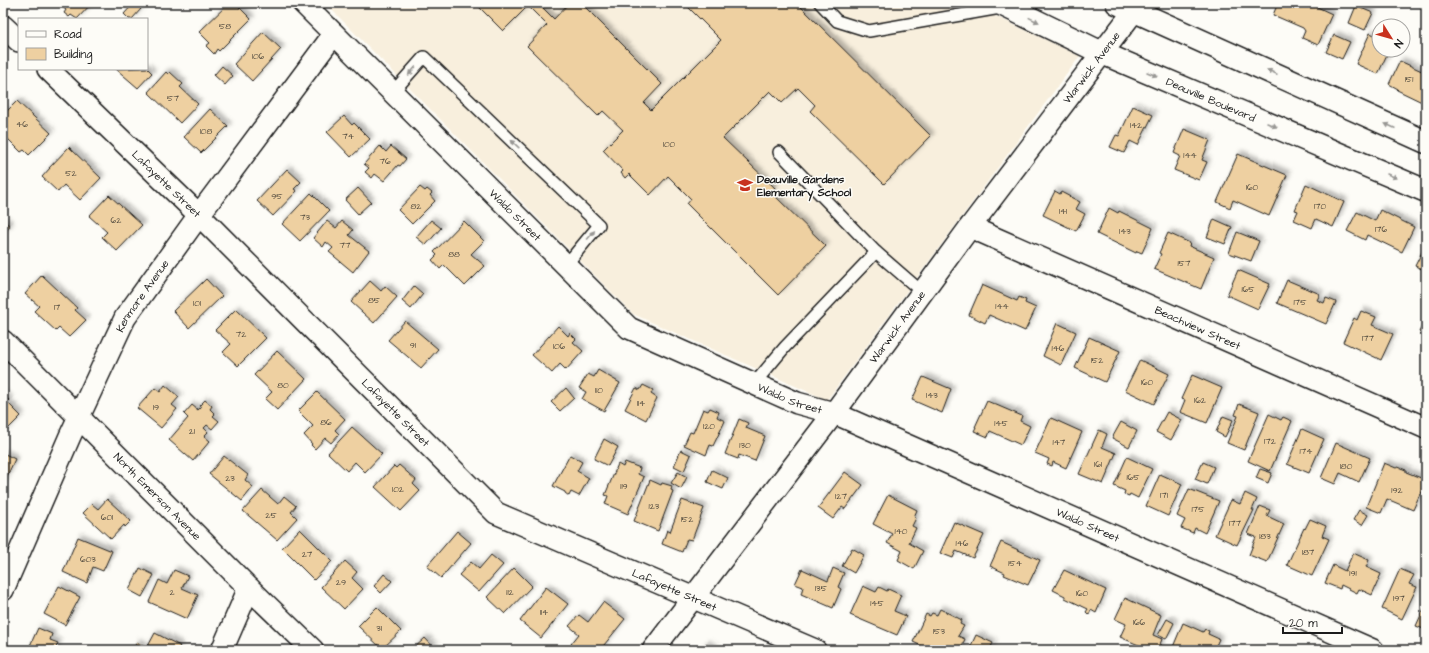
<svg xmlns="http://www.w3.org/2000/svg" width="1429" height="653" viewBox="0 0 1429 653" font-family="'Architects Daughter',sans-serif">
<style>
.built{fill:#f8efdd}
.building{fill:#eed0a1;stroke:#1c1c1c;filter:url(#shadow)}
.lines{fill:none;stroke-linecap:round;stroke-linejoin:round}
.service-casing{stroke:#1c1c1c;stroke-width:14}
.minor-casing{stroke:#1c1c1c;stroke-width:24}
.tertiary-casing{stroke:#1c1c1c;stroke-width:25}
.service{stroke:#fdfcf7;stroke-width:11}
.minor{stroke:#fdfcf7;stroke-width:21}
.tertiary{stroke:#fdfcf7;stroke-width:22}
.oneway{fill:#989794}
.labels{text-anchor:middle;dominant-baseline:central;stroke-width:3;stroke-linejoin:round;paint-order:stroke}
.number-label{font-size:9px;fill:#50493d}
.street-label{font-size:11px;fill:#1c1c1c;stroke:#fdfcf7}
.poi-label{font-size:11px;font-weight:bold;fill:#1c1c1c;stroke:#fdfcf7;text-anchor:start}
</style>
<defs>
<filter id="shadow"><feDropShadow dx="3.5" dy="-3.5" stdDeviation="2" flood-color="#0004"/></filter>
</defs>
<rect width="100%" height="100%" fill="#fdfcf7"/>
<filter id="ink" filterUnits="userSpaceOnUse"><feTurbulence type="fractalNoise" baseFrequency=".025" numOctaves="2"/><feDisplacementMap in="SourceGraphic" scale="8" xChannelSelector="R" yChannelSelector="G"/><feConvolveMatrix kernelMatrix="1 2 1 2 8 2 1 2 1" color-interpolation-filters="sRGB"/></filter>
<g filter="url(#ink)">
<polygon class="built" points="325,3 968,3 1080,56 827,400 633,314"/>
<g class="building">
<polygon points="64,3 92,3 77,19 71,15 69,17 64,13 66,10 61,6"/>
<polygon points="134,3 141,9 132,19 129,19 124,14"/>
<polygon points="229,3 235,3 251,19 219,51 217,49 214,54 206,46 210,43 199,32"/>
<polygon points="475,3 538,3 554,19 569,3 581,3 662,84 644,103 651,110 721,40 684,3 797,3 931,136 884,184 810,111 815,105 798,88 782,103 770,91 723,138 775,188 771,192 826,246 778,295 687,204 691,199 668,176 650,195 629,174 625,178 621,173 623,171 603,150 623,130 603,111 598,116 527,46 547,25 528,6 503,31"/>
<polygon points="1278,3 1314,3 1316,4 1315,6 1332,14 1318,45 1302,38 1305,31 1303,28 1273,15"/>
<polygon points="1356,6 1373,13 1365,30 1349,23"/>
<polygon points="263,32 281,49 252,81 234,64"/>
<polygon points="1370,33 1379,37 1379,50 1389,50 1378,74 1356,64"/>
<polygon points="1334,35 1350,42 1342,59 1326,52"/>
<polygon points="1400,61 1426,73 1426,104 1397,90 1398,89 1389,84"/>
<polygon points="222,66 233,76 225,85 214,75"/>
<polygon points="147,68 152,73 138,88 116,69"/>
<polygon points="166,72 168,74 170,72 183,84 180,87 198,104 180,123 148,92"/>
<polygon points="17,101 51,133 29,155 24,150 21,152 3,134 3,115"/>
<polygon points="1133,106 1153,115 1138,145 1130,141 1124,153 1110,147 1116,135 1119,136"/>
<polygon points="210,109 228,126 201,153 184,137"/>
<polygon points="344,116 352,125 354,123 370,139 351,157 327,132"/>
<polygon points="1184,129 1210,140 1202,160 1207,162 1199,180 1174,170 1180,156 1174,153"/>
<polygon points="380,146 386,152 391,146 406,159 400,166 398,165 384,181 375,174 372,178 365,172 369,168 364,164"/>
<polygon points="69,147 101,178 80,200 64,185 58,192 42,177 50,168 49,168"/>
<polygon points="1238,154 1287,175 1269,216 1233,200 1230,208 1217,202"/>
<polygon points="287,169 301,182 294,189 297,191 273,216 257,201"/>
<polygon points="1306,184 1344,202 1333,227 1316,219 1312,228 1294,220 1298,211 1295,210"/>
<polygon points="420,187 425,191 427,189 432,193 430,195 435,201 412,224 398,210"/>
<polygon points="358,188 371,202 358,214 345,200"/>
<polygon points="1055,191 1060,194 1061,192 1080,202 1076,209 1085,214 1076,231 1043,215"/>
<polygon points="311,193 329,211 300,241 282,224"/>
<polygon points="109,195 142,225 117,251 102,237 107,232 89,216"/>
<polygon points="1109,208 1118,213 1119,211 1153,228 1142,253 1137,251 1136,253 1097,234"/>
<polygon points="1380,210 1414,227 1402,252 1367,235 1365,240 1347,231 1357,212 1375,221"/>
<polygon points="1214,219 1232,227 1225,244 1207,237"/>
<polygon points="3,220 10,226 3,234"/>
<polygon points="431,220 441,228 426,245 416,237"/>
<polygon points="327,221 336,228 342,221 353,230 349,235 369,251 353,272 329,252 333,248 326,242 323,247 313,238"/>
<polygon points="464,221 484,241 471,254 485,266 465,286 444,265 440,269 432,260 437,255 434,252"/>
<polygon points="1237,232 1259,241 1251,261 1229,253"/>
<polygon points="1168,233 1190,243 1189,246 1214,257 1201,289 1154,269 1161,254 1159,253"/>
<polygon points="1426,244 1426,271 1415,266"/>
<polygon points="1238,270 1270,284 1258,309 1227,295"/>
<polygon points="42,275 77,308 75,310 86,320 69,337 59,328 56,331 34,311 39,306 25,294"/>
<polygon points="206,279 222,296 189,328 173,311"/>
<polygon points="1287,280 1320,294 1317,300 1324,303 1326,298 1336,302 1326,324 1277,303"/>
<polygon points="370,281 381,291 385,286 397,297 374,323 351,302"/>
<polygon points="982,285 1017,301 1019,297 1026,300 1025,303 1036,308 1025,331 989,315 985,323 969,315"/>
<polygon points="414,286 423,294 411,309 402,301"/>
<polygon points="236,309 266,338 238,366 223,352 231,344 215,330"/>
<polygon points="1361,311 1376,317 1372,325 1393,334 1381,360 1343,342 1354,318 1357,320"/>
<polygon points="1426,318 1426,336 1419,332"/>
<polygon points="405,321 438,349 421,368 388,340"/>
<polygon points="1057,323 1076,332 1061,365 1043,356"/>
<polygon points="558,326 568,336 570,333 576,339 573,342 583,351 566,370 560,364 552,373 532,355"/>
<polygon points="1089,337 1120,351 1105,382 1075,368"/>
<polygon points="277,351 306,379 277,410 265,399 272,392 254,375"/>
<polygon points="1140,360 1169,374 1154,404 1125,390"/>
<polygon points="598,370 620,383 604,411 582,399 586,392 579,388 588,374 594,377"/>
<polygon points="1192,375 1222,388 1207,423 1180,412 1185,400 1181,399"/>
<polygon points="923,377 951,389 942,413 912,400"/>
<polygon points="165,385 179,397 172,405 177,409 161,428 137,408 155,388 160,392"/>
<polygon points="643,385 653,390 651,394 657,398 646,420 625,409 636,388 640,390"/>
<polygon points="566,388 574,398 560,411 551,402"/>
<polygon points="317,392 345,419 335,430 339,434 331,443 325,438 315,449 311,445 312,444 304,435 313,426 298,411"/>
<polygon points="3,394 9,400 7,402 21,416 4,433 3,432"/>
<polygon points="205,400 212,406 210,409 215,414 213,416 219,421 212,429 207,425 204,428 208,432 204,436 210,441 193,461 169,440 188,418 184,414 192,405 198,410 201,407 199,406"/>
<polygon points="987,401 1022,416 1020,421 1030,426 1021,445 990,431 988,437 974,431 976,427 975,427"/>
<polygon points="1239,404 1259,412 1244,450 1227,443 1238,416 1235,415"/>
<polygon points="710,408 719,412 717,417 725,421 713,446 710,445 706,455 684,445 690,432 693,433 703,409 708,411"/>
<polygon points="1167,412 1182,420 1171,440 1156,432"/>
<polygon points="1269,414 1281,420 1283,417 1292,421 1270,471 1248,461"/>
<polygon points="1223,416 1233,420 1225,437 1216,432"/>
<polygon points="1051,418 1082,432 1066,468 1053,462 1052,466 1047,464 1049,459 1035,453"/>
<polygon points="739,419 748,423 746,428 765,436 755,461 739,455 738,459 725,454"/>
<polygon points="1121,422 1137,431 1129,447 1112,438"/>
<polygon points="352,427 382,454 365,472 355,462 347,471 328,453"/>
<polygon points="1302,429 1324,439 1309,473 1287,464"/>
<polygon points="1099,430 1107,434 1102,447 1116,453 1103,484 1079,474"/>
<polygon points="604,439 618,447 608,466 594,459"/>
<polygon points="1336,443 1370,458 1359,482 1340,473 1335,484 1321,478"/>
<polygon points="681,450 691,455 684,471 674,466"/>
<polygon points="3,453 15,459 3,485"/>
<polygon points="570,455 582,462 577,471 589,478 579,496 571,492 569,496 565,493 565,492 553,486"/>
<polygon points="224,456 248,475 245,480 253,487 242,501 209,474"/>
<polygon points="1127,457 1152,469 1138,498 1130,494 1129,496 1124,494 1125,491 1114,486"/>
<polygon points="625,462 640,468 638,474 644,477 628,514 605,504 608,496 605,495 618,464 623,467"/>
<polygon points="1203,462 1214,467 1207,484 1195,479"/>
<polygon points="1384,463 1396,468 1398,467 1406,470 1406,472 1426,480 1413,510 1387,499 1381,513 1366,507"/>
<polygon points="399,465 416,480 413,484 420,491 401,511 375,487 394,466 396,468"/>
<polygon points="1260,469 1272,473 1268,483 1256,478"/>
<polygon points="712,470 728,478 723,489 707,482"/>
<polygon points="678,472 687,477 681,489 671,483"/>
<polygon points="845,472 863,485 845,509 842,507 833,519 818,508"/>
<polygon points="1160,474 1182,484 1168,516 1146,506"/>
<polygon points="650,480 661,485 662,483 672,486 671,490 673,491 658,531 634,521"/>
<polygon points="1189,489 1219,501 1205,533 1195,528 1193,533 1181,528 1185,520 1177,516"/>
<polygon points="262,490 278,504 284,496 296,506 291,512 297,518 277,540 243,511"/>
<polygon points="1245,493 1257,499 1252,510 1254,510 1237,545 1215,535 1231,500 1240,504"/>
<polygon points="888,495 917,510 914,517 916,518 912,526 916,528 909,543 923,551 914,569 898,560 902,551 887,543 892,534 873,524"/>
<polygon points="107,499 131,521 125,527 124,525 111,539 83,513 92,504 98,509"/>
<polygon points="682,500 704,508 692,540 687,539 682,552 662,544 667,530 670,532"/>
<polygon points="1260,506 1270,510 1267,516 1284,524 1267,562 1249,555 1256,537 1248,534"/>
<polygon points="1359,510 1368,515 1362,525 1353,520"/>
<polygon points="1310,519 1326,526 1322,536 1329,539 1312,576 1287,565 1304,528 1305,529"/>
<polygon points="954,522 984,535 973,558 956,551 953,558 940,553"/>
<polygon points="300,529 332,561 314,580 282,548"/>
<polygon points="457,531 471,543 441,578 427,566"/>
<polygon points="78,537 112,551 103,571 93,567 87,583 63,572"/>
<polygon points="1001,542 1040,560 1028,585 1004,575 1005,573 990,566"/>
<polygon points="852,548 864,555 854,573 842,566"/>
<polygon points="1353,553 1369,560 1366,567 1381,574 1372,595 1359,589 1357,593 1341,585 1340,589 1325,583 1333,565 1345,571"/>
<polygon points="491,555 503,565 479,592 459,575 471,562 479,569"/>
<polygon points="345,561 357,572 352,578 363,589 344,609 321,587"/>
<polygon points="140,568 154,575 142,597 129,590"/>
<polygon points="514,568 532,586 505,614 487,597"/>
<polygon points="833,568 844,573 838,587 841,589 833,608 801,594 803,587 795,584 802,569 828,581"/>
<polygon points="1400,569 1414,575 1409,584 1417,587 1402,619 1382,609"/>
<polygon points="174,570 188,576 182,588 198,595 187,619 149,602 159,580 167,584"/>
<polygon points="1064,570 1106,590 1096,613 1091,610 1089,615 1086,612 1088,609 1065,598 1065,596 1053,590"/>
<polygon points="384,574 392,581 381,593 374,586"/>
<polygon points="59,586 80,597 65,625 44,614"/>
<polygon points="863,586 876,592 879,587 887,591 888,589 901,595 894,611 906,616 897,635 850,615"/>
<polygon points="546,587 568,604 541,638 520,621"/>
<polygon points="1125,598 1161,615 1153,635 1162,639 1158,650 1150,650 1120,637 1126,624 1115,619"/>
<polygon points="603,602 625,619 600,650 598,650 594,647 592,650 578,650 571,644 579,634 569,626 579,615 588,622"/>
<polygon points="1426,604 1426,630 1416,626"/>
<polygon points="377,607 401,631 382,649 358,626"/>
<polygon points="940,609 962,620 960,624 964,626 958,636 965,639 960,650 930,650 913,642 926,614 930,616 932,613 937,615"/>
<polygon points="1167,619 1174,623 1166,639 1158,635"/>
<polygon points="1183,623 1203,632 1205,629 1209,631 1208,634 1219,639 1214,650 1180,650 1173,647"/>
<polygon points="38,628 52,634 50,640 58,643 55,650 28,650"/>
<polygon points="155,633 180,646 177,650 133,650 137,642 147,648"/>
<polygon points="976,635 993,643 990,649 992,650 969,650"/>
<polygon points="425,638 436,650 412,650"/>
<polygon points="705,644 716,650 702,650"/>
</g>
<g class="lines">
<defs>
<g id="service">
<polyline points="820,3 837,21 869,31 1006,7"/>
<polyline points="393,92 424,57 599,225 566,265"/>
<polyline points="779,152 876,252 922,292"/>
<polyline points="754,384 785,347 876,252"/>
</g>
<g id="minor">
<path id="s1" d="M 303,3 L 629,328 L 797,403 L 834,413 L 1373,650"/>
<polyline points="3,26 19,41"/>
<path id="s2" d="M 48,69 L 199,215 L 496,513 L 815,650"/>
<path id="s3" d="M 970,227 L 1426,428"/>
<path id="s4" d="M 3,341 L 249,588 L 313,650"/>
<path id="s5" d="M 3,590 L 70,436 L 125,318 L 199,215 L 334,34"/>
<polyline points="222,650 249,588"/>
<path id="s6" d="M 653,650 L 834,413 L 970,227 L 1140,3"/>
</g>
<g id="tertiary">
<path id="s7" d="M 999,3 L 1102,53 L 1426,191"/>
<polyline points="1117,3 1426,142"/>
</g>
</defs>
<use href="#service" class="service-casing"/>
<use href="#minor" class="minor-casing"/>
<use href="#tertiary" class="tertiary-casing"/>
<use href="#service" class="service"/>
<use href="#minor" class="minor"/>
<use href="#tertiary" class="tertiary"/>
</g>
<defs><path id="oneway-solid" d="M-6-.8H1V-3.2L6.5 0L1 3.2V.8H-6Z"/></defs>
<g class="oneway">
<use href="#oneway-solid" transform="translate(1034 20) rotate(26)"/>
<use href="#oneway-solid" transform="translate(412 71) rotate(131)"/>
<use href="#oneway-solid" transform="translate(1272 72) rotate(-156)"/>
<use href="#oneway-solid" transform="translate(1152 74) rotate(23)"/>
<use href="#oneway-solid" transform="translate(1272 125) rotate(23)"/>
<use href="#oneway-solid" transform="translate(1390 126) rotate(-156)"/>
<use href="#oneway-solid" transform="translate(515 144) rotate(-136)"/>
<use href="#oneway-solid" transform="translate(1392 176) rotate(23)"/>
<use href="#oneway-solid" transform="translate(591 235) rotate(-50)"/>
</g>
</g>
<defs>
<symbol id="school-bare" viewBox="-9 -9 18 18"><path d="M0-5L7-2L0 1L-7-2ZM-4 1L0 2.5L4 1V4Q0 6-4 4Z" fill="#c8321e" stroke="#fdfcf7" stroke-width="2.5" paint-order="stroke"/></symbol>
</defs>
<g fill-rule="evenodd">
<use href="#school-bare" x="734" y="174" width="22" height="22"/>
</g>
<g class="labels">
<g class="number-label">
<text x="225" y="26">58</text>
<text x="258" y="56">106</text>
<text x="1409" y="79">151</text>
<text x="173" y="98">57</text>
<text x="22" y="124">46</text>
<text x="1136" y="125">142</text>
<text x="206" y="131">108</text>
<text x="348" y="136">74</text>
<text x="669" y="144">100</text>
<text x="1190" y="155">144</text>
<text x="385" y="161">76</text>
<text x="71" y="173">52</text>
<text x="1252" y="187">160</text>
<text x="277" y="196">95</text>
<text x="416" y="206">82</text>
<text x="1320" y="206">170</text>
<text x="1063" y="211">141</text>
<text x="305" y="217">73</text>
<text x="116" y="220">62</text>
<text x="1381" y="229">176</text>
<text x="1125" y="231">143</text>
<text x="345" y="245">77</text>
<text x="454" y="254">88</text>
<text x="1184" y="263">157</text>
<text x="1248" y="289">165</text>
<text x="374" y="300">85</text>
<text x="1300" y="302">175</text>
<text x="197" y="303">101</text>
<text x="1002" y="306">144</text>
<text x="57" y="307">17</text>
<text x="241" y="334">72</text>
<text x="1368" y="338">177</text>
<text x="413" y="345">91</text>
<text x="559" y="346">106</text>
<text x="1058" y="348">146</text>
<text x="1097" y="360">152</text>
<text x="1147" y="382">160</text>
<text x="283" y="385">80</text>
<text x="599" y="390">110</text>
<text x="932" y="395">143</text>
<text x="1200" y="400">162</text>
<text x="641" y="403">114</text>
<text x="156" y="407">19</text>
<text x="326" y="422">86</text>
<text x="1001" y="423">145</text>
<text x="709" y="426">120</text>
<text x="192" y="431">21</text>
<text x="1270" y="441">172</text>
<text x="1059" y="442">147</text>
<text x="745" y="445">130</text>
<text x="1306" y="451">174</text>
<text x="1098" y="464">161</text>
<text x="1346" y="466">180</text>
<text x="1133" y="477">165</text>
<text x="230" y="478">23</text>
<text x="624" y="486">119</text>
<text x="398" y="489">102</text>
<text x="1397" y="490">192</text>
<text x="1164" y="495">171</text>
<text x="841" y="496">127</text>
<text x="654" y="506">123</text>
<text x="1198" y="509">175</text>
<text x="271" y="515">25</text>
<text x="107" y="517">601</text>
<text x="687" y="519">152</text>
<text x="1235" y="523">177</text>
<text x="901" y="531">140</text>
<text x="1265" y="536">183</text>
<text x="962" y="543">146</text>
<text x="1308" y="552">187</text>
<text x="307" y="554">27</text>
<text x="88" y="559">603</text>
<text x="1015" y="563">154</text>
<text x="1353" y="573">191</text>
<text x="341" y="582">29</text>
<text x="821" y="588">135</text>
<text x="172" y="592">2</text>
<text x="510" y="592">112</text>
<text x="1082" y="593">160</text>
<text x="1399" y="598">197</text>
<text x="877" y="603">145</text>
<text x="544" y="612">114</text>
<text x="1139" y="622">166</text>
<text x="379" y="628">31</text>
<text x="939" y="631">153</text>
</g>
<g class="street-label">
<text stroke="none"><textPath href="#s6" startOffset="729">Warwick Avenue</textPath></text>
<text stroke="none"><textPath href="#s7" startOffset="233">Deauville Boulevard</textPath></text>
<text stroke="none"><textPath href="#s2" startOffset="165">Lafayette Street</textPath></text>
<text stroke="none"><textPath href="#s1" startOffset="300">Waldo Street</textPath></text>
<text stroke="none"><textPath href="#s5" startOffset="326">Kenmore Avenue</textPath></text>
<text stroke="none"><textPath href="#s6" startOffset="405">Warwick Avenue</textPath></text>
<text stroke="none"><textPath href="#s3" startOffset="249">Beachview Street</textPath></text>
<text stroke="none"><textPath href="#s1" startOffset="636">Waldo Street</textPath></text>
<text stroke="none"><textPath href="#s2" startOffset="489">Lafayette Street</textPath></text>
<text stroke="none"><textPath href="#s4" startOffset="219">North Emerson Avenue</textPath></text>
<text stroke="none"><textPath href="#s1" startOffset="960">Waldo Street</textPath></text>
<text stroke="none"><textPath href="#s2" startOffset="825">Lafayette Street</textPath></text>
</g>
<g class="poi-label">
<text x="757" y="179">Deauville Gardens<tspan x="757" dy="13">Elementary School</tspan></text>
</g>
</g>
<rect width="1429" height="653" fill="none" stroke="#fdfcf7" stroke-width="16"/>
<rect x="8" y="8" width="1413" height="637" fill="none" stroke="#1c1c1c" stroke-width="1.5" filter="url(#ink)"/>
<rect x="18" y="18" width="130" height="52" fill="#fdfcf7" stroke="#a3a29f"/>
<rect x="26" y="31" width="20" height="6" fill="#fdfcf7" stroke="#a3a29f"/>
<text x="54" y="38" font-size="12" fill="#1c1c1c">Road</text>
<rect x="26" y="48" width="20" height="12" fill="#eed0a1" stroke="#a3a29f"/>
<text x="54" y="58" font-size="12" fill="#1c1c1c">Building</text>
<g transform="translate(1391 38) rotate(127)"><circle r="19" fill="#fdfcf7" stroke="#a3a29f"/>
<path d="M0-3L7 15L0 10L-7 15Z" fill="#c8321e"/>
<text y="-6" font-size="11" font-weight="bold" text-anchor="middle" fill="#1c1c1c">N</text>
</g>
<path d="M1283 627v6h59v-6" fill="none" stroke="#1c1c1c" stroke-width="2"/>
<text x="1289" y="627" font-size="12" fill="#1c1c1c" stroke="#fdfcf7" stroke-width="3" paint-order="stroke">20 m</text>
</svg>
